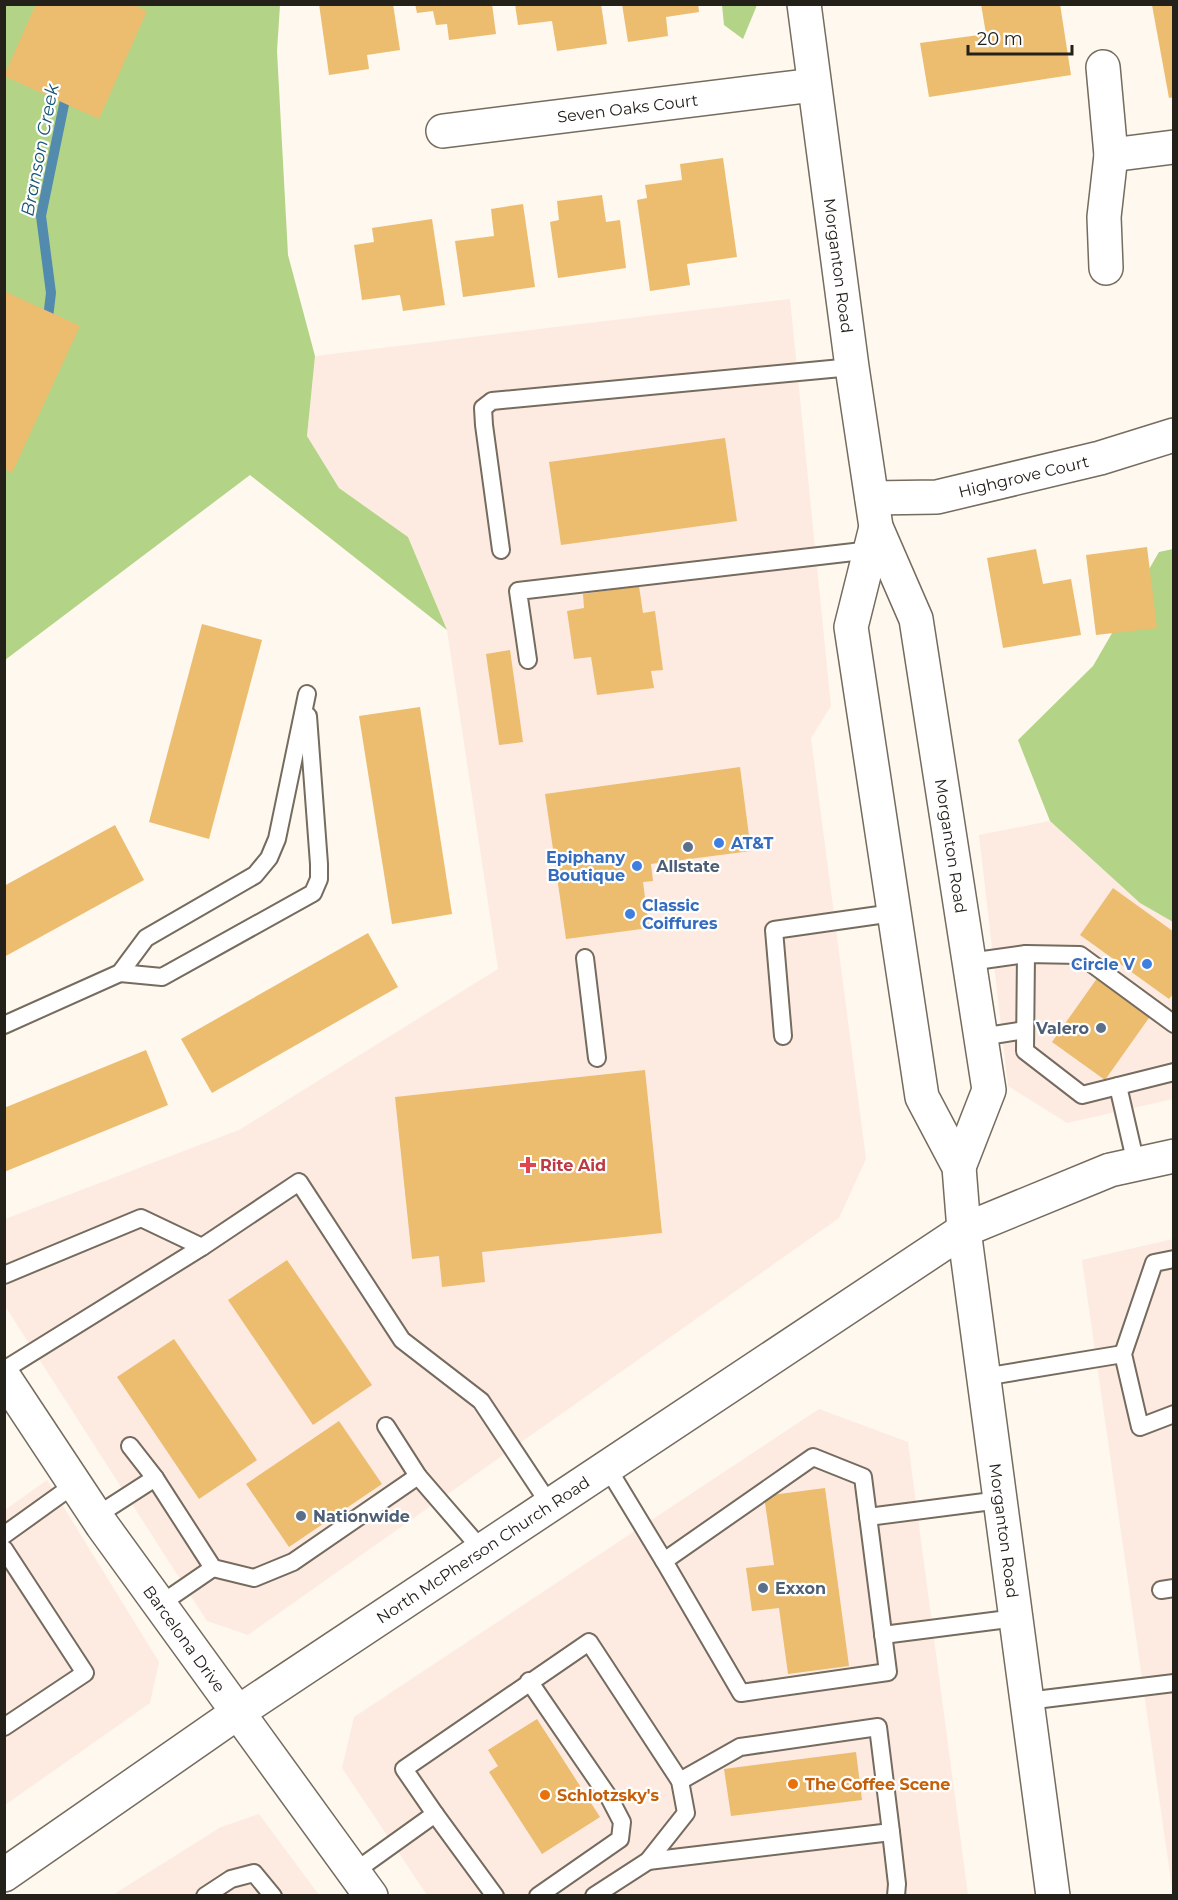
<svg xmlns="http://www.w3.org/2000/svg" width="1178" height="1900" viewBox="0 0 1178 1900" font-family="Montserrat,sans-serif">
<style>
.commercial{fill:#fdebe1}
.forest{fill:#b3d486}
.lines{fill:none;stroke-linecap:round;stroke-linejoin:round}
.stream{stroke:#528bad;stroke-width:10}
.building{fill:#ecbc6f}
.lane-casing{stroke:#756b5e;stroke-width:20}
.street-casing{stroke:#756b5e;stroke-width:36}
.secondary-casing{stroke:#756b5e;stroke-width:36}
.primary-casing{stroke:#756b5e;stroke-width:36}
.lane{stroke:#fff;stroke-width:16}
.street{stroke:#fff;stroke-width:33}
.secondary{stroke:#fff;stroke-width:33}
.primary{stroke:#fff;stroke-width:33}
.shop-dot{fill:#3f7fe0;stroke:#fff;stroke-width:2}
.service-dot{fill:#5c6f8a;stroke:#fff;stroke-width:2}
.health-dot{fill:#e0444e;stroke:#fff;stroke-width:2}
.food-dot{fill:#e8710a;stroke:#fff;stroke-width:2}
.labels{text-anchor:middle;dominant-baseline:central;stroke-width:4.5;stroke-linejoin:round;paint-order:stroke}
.street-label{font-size:16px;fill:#24201a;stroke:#fff}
.shop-label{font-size:16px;font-weight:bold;fill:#366cbe;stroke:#fff;text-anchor:start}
.service-label{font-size:16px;font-weight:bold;fill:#4e5e75;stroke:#fff;text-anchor:start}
.health-label{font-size:16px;font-weight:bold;fill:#be3a42;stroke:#fff;text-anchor:start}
.food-label{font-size:16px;font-weight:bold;fill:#c56008;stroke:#fff;text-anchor:start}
.water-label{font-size:18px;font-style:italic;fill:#145476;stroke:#fff}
</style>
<rect width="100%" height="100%" fill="#fef8ee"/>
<g class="commercial">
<polygon points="790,299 831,706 811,738 866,1159 839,1218 248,1635 207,1621 5,1306 5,1219 239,1130 498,969 447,630 408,537 339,488 307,436 315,356"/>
<polygon points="1050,821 1140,903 1173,922 1173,1099 1067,1123 1008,1086 979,835"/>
<polygon points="1173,1239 1173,1895 1082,1260"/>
<polygon points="819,1409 908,1442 968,1895 427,1895 342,1768 354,1717"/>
<polygon points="47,1480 159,1662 150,1703 5,1805 5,1510"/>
<polygon points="259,1814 319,1895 111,1896 221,1827"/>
</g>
<g class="forest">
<polygon points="5,5 280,5 277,51 288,255 315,356 307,436 339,488 408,537 447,630 250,475 5,660"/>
<polygon points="722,5 757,5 743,39 724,25"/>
<polygon points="1173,549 1173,922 1140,903 1050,821 1018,740 1093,666 1159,552"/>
</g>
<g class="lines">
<polyline class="stream" points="47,326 51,293 41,216 67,90"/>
</g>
<g class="building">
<polygon points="36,4 133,4 147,11 99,119 4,76"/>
<polygon points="319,4 393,4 400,50 367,55 369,69 329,75"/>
<polygon points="415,4 492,4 496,34 449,40 447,24 436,25 433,11 417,13"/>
<polygon points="515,4 601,4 607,44 557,51 552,21 518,25"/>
<polygon points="622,4 698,4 699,12 666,17 668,36 628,42"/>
<polygon points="981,4 1060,4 1071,75 929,97 920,43 986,34"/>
<polygon points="1152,5 1174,5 1174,97 1169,98"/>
<polygon points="723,158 737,257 687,264 690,285 650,291 637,200 647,198 645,185 682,180 680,164"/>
<polygon points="602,195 606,222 620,220 626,268 558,278 550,222 559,220 557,201"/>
<polygon points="523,204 535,287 463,297 455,241 494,236 491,209"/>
<polygon points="432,219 445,305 403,311 400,295 362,300 354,245 374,242 372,228"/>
<polygon points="4,291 80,326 12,473 4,469"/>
<polygon points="725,438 737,521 561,545 549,462"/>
<polygon points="1147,547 1157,628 1096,635 1086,555"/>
<polygon points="1036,549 1043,584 1071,579 1081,635 1003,648 987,558"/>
<polygon points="639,586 643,613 655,611 663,670 651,671 654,688 597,695 591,657 574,659 567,611 584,608 583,594"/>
<polygon points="202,624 262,640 209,839 149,822"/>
<polygon points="510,650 523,742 499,745 486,654"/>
<polygon points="420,707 452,914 392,924 359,716"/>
<polygon points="740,767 751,851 651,864 653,881 643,882 649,928 566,939 545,794"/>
<polygon points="115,825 144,880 4,957 4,886"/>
<polygon points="1113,888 1174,932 1174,993 1169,999 1080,935"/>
<polygon points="368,933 398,987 212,1093 181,1039"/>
<polygon points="1098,977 1151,1015 1105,1080 1052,1042"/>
<polygon points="146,1050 168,1105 4,1172 4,1108"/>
<polygon points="645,1070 662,1233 482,1252 485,1282 442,1287 439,1256 412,1259 395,1097"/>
<polygon points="287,1260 372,1385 313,1425 228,1300"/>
<polygon points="174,1339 257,1460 199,1499 117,1377"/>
<polygon points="339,1421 382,1484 289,1547 246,1484"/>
<polygon points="825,1488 849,1666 788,1674 779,1608 752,1611 746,1568 774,1565 764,1496"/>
<polygon points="537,1719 600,1817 542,1854 489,1772 498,1766 488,1750"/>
<polygon points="856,1752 862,1800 731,1816 724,1769"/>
</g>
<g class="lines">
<defs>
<g id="lane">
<polyline points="501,550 484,425 483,408 492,401 852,367"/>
<polyline points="528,660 518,591 871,550"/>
<polyline points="585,958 597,1058"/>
<polyline points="969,962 1026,954"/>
<polyline points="120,973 162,977 313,893 319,879 319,864 308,716"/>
<polyline points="1174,1024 1080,955 1026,954 1025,1051 1082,1095 1174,1072"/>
<polyline points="4,1025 120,973 146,938 255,875 269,858 277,839 307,694"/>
<polyline points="783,1036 774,930 893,913"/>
<polyline points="981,1037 1025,1030"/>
<polyline points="1118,1086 1136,1164"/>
<polyline points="1174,1259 1154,1263 1123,1354 1140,1427 1174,1414"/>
<polyline points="4,1275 141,1218 202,1247"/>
<polyline points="4,1370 202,1247 299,1182 402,1340 481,1401 550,1505"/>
<polyline points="984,1377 1123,1354"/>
<polyline points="386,1426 418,1476 482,1550"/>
<polyline points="130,1446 155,1478 213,1568 254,1578 293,1562 418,1476"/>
<polygon points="813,1457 863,1477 888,1672 741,1693 664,1561"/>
<polyline points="607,1467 664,1561"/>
<polyline points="96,1516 155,1478"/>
<polyline points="868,1517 1000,1500"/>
<polyline points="4,1535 75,1484"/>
<polyline points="4,1549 85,1673 4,1727"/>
<polyline points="1161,1590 1174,1588"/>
<polyline points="159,1605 213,1568"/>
<polyline points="883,1635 1016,1618"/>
<polyline points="529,1681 610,1799 622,1822 620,1839 538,1896"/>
<polyline points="1027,1701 1174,1683"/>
<polyline points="435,1814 495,1896"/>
<polyline points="891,1832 897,1884 896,1896"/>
<polyline points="648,1861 891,1832 878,1727 740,1747 680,1781"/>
<polyline points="354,1872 435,1814 404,1769 589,1642 680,1781 686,1813 648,1861 594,1896"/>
<polyline points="205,1896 231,1879 254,1873 273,1896"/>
</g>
<g id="street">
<polyline points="1103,67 1111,155 1104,217 1106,268"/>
<path id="s1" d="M 443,131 L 814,85"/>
<polyline points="1111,155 1174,147"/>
<path id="s2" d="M 872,498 L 937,497 L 1100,458 L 1174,435"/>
<path id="s3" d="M 4,1377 L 102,1525 L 371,1896"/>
</g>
<g id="secondary">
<path id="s4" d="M 4,1875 L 237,1713 L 964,1230 L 1110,1170 L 1174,1156"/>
</g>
<g id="primary">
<path id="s5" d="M 804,4 L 852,367 L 876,527 L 916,619 L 989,1090 L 959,1167"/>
<path id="s6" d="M 876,527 L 851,627 L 922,1097 L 959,1167 L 964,1230 L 1053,1896"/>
</g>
</defs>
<use href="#lane" class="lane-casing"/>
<use href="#street" class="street-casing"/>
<use href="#secondary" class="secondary-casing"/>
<use href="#primary" class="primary-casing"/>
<use href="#lane" class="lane"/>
<use href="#street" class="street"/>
<use href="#secondary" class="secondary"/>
<use href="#primary" class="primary"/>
</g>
<g class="shop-dot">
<circle cx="719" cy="843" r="6"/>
<circle cx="637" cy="866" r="6"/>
<circle cx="630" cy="914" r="6"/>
<circle cx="1147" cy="964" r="6"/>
</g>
<g class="service-dot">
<circle cx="688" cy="847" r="6"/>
<circle cx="1101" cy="1028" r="6"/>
<circle cx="301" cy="1516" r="6"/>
<circle cx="763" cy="1588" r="6"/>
</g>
<path class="health-dot" d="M525 1156h6v6h6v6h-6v6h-6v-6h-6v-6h6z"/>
<g class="food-dot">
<circle cx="793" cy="1784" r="6"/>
<circle cx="545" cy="1795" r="6"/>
</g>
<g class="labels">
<g class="street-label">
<text stroke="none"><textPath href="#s1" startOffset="186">Seven Oaks Court</textPath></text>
<text stroke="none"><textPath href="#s5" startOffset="264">Morganton Road</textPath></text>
<text stroke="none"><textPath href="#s2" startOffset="154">Highgrove Court</textPath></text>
<text stroke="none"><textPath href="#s5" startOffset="858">Morganton Road</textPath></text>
<text stroke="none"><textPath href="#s6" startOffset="1024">Morganton Road</textPath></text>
<text stroke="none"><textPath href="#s4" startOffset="579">North McPherson Church Road</textPath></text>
<text stroke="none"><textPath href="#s3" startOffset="318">Barcelona Drive</textPath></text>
</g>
<g class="shop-label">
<text x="731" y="843">AT&amp;T</text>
<text x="625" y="857" text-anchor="end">Epiphany<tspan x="625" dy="18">Boutique</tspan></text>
<text x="642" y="905">Classic<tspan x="642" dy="18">Coiffures</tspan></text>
<text x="1135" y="964" text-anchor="end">Circle V</text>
</g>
<g class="service-label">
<text x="688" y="866" text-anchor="middle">Allstate</text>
<text x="1089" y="1028" text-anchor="end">Valero</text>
<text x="313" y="1516">Nationwide</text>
<text x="775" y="1588">Exxon</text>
</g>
<g class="health-label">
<text x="540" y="1165">Rite Aid</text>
</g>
<g class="food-label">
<text x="805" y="1784">The Coffee Scene</text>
<text x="557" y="1795">Schlotzsky's</text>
</g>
<g class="water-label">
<text transform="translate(40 150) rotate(-79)">Branson Creek</text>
</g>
</g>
<rect width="1178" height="1900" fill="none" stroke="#24201a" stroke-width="12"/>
<path d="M968 45v9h104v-9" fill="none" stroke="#24201a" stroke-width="3"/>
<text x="977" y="45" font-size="18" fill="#24201a" stroke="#ffffff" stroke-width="4.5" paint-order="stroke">20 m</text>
</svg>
